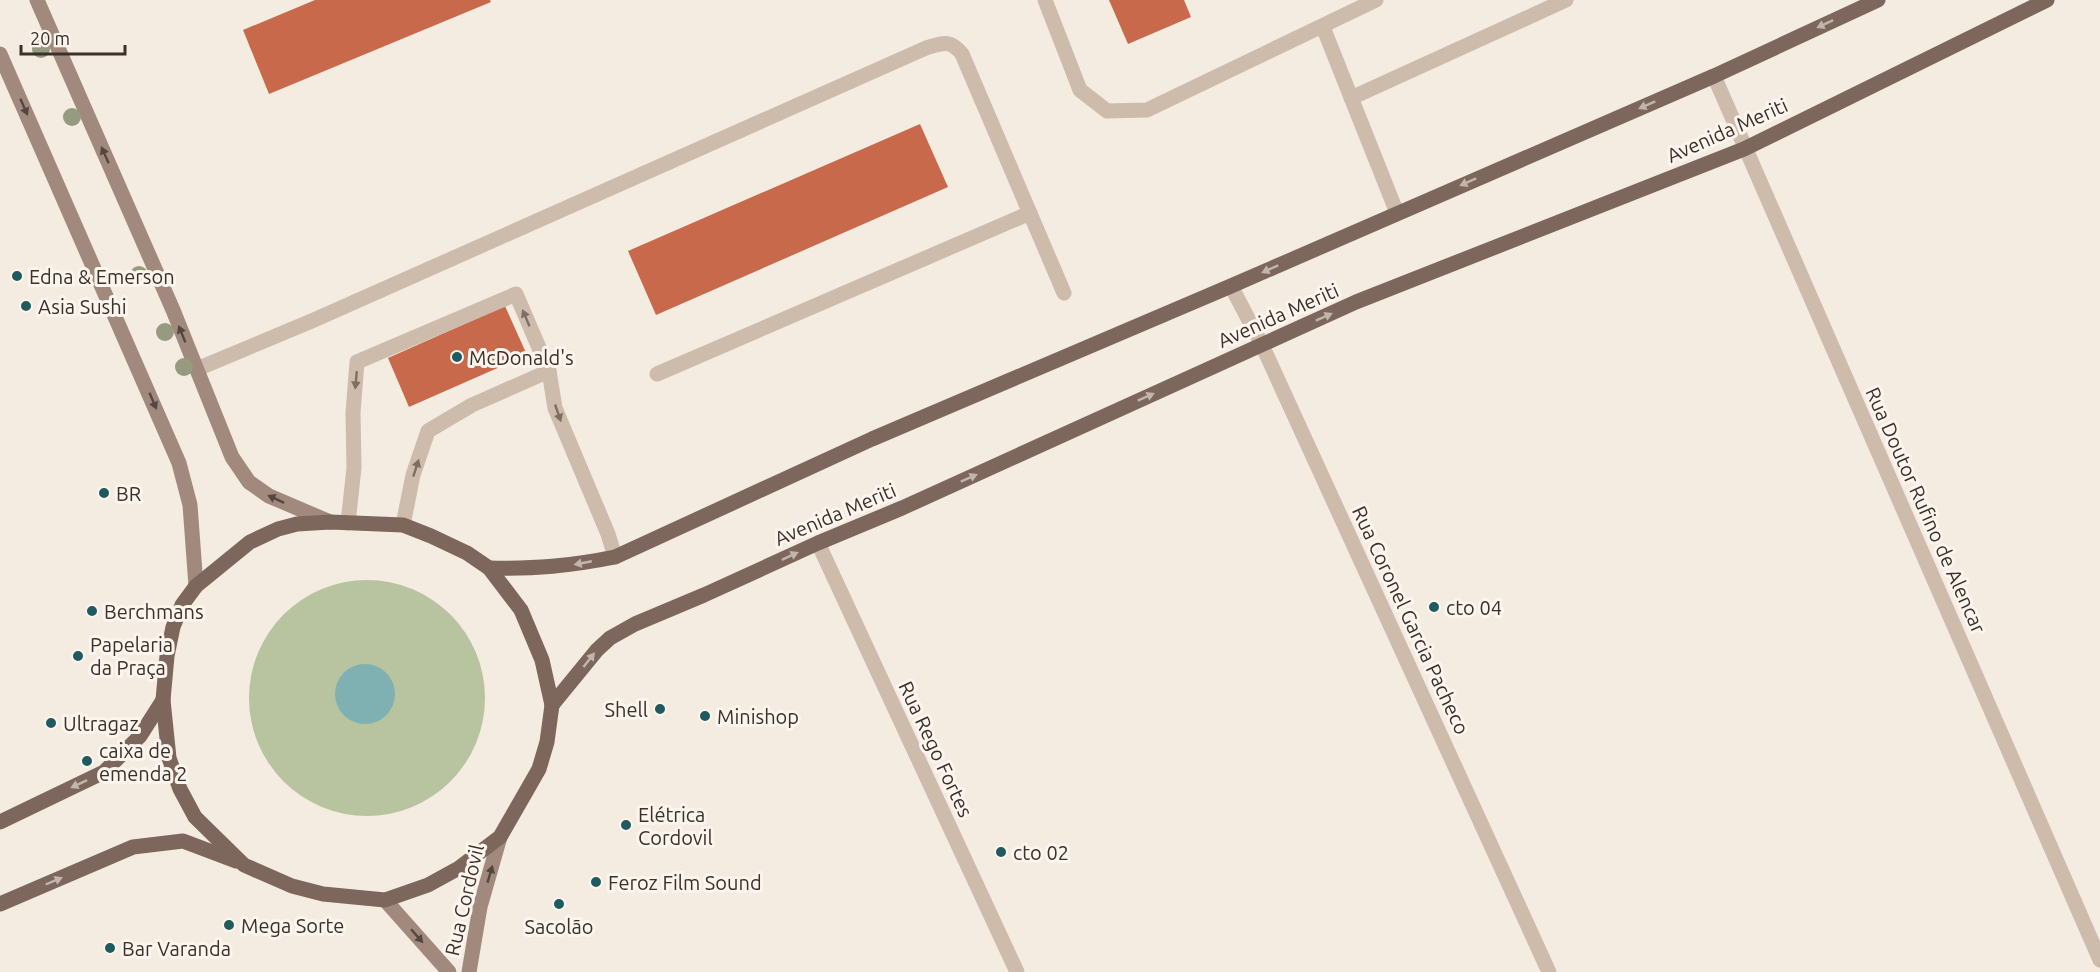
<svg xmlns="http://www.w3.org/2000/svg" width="2100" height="972" viewBox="0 0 2100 972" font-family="Ubuntu,sans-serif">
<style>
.green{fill:#b8c4a0}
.water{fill:#7fb0b2}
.building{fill:#c8694b}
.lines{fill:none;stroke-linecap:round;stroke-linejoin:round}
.lane{stroke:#cdbbac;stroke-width:15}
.street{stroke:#cdbbac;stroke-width:15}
.secondary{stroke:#a18a7d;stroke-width:15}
.primary{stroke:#7d675c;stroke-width:15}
.tree{fill:#969b7f}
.oneway{fill:#c2b5ac}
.oneway2{fill:#544640}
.oneway3{fill:#7d6f65}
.poi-dot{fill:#1f5a5e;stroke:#fbf5ee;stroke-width:2}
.labels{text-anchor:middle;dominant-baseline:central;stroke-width:6;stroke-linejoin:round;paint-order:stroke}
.street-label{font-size:20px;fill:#3b302b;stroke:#fbf5ee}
.poi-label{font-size:20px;fill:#3b302b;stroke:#fbf5ee;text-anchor:start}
</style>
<rect width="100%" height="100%" fill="#f4ebe1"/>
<circle class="green" cx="367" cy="698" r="118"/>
<circle class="water" cx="365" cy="694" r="30"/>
<g class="building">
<polygon points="315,0 490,0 491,2 269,94 243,30"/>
<polygon points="1109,0 1184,0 1191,17 1128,44"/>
<polygon points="920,124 948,187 656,315 628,251"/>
<polygon points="505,306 527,355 409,407 388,358"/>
</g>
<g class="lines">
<g class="lane">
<polyline points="348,523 354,468 353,413 357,362 516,294 549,371"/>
<polyline points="403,525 413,475 428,431 472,405 549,371 555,408 608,534 615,557"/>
</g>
<g class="street">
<polyline points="1045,0 1080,90 1107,111 1147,110 1376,0"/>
<polyline points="1323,27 1397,213"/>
<polyline points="1714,76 2100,960"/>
<polyline points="1351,98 1566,0"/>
<polyline points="1231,286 1262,345 1549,972"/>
<path d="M 197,369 L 314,320 L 926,48 C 943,43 950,39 962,54 L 1064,293"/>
<polyline points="657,374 1030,213"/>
<polyline points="818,543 1017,972"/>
</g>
<g class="secondary">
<polyline points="37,0 173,310 232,457 249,482 269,496 330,522"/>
<polyline points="0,54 179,463 190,505 196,586"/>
<polyline points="385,900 449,972"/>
<polyline points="469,972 480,907 500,837"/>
</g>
<g class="primary">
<polygon points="330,522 403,525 431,536 467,553 489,568 521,610 542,660 552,705 547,742 539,769 500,837 459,868 428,885 385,900 323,894 292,886 244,865 195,817 180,789 169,758 163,700 167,656 173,627 182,605 196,586 250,542 278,529 297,524"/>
<path d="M 489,568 C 535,569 570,566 615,557 L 872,439 L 1231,286 L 1714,76 L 1878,0"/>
<polyline points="552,705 597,650 610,638 635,624 704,595 818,543 902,508 1356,302 1744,149 2047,0"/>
<polyline points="0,822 104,772 140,736 163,700"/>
<polyline points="0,904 133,847 183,841 236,861"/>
</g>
</g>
<g class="tree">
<circle cx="41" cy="49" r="9"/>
<circle cx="72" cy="117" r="9"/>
<circle cx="139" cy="275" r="9"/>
<circle cx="165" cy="332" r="9"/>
<circle cx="184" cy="367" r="9"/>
</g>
<defs><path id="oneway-solid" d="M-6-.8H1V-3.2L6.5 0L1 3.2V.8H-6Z" transform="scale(1.5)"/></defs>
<g class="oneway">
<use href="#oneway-solid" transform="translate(1825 24) rotate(155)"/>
<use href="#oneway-solid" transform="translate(1647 105) rotate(156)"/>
<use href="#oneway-solid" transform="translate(1468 182) rotate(156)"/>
<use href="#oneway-solid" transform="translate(1270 269) rotate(156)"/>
<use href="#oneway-solid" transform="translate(1324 317) rotate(-24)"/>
<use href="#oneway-solid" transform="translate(1146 397) rotate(-24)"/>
<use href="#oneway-solid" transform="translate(969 478) rotate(-24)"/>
<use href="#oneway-solid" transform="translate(790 556) rotate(-25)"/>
<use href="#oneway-solid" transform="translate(583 563) rotate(169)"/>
<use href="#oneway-solid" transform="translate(589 660) rotate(-52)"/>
<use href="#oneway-solid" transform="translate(79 784) rotate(155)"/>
<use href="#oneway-solid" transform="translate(54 881) rotate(-23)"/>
</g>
<g class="oneway2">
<use href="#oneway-solid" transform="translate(24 107) rotate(66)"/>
<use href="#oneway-solid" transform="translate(105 155) rotate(-114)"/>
<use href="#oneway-solid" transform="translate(182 334) rotate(-112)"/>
<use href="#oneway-solid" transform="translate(153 401) rotate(67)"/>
<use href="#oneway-solid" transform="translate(276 499) rotate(-155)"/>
<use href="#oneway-solid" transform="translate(490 874) rotate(-74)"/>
<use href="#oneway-solid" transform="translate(417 936) rotate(49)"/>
</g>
<g class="oneway3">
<use href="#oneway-solid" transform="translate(526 318) rotate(-113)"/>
<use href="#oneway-solid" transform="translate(356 380) rotate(95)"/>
<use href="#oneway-solid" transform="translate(558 413) rotate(71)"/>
<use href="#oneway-solid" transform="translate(416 468) rotate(-72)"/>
</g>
<g class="poi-dot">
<circle cx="17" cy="276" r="6"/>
<circle cx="26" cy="306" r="6"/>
<circle cx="457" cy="357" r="6"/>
<circle cx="104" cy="493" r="6"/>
<circle cx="1434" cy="607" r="6"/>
<circle cx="92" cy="611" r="6"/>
<circle cx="78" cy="656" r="6"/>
<circle cx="660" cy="709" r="6"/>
<circle cx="705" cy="716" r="6"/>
<circle cx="51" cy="723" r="6"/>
<circle cx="87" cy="761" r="6"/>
<circle cx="626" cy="825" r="6"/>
<circle cx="1001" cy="852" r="6"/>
<circle cx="596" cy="882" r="6"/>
<circle cx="559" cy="904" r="6"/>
<circle cx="229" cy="925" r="6"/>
<circle cx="110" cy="948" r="6"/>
</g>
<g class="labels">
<g class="street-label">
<text transform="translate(1727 130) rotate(-24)">Avenida Meriti</text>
<text transform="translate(1278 315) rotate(-24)">Avenida Meriti</text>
<text transform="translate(1926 510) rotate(66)">Rua Doutor Rufino de Alencar</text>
<text transform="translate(835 514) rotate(-23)">Avenida Meriti</text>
<text transform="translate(1411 620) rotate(65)">Rua Coronel Garcia Pacheco</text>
<text transform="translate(936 749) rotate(65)">Rua Rego Fortes</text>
<text transform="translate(464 900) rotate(-77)">Rua Cordovil</text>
</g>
<g class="poi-label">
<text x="29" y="276">Edna &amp; Emerson</text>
<text x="38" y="306">Asia Sushi</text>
<text x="469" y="357">McDonald's</text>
<text x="116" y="493">BR</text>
<text x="1446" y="607">cto 04</text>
<text x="104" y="611">Berchmans</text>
<text x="90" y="644">Papelaria<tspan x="90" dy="23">da Praça</tspan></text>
<text x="648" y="709" text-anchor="end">Shell</text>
<text x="717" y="716">Minishop</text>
<text x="63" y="723">Ultragaz</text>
<text x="99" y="750">caixa de<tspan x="99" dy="23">emenda 2</tspan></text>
<text x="638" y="814">Elétrica<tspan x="638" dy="23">Cordovil</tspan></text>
<text x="1013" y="852">cto 02</text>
<text x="608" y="882">Feroz Film Sound</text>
<text x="241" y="925">Mega Sorte</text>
<text x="559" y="926" text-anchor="middle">Sacolão</text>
<text x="122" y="948">Bar Varanda</text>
</g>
</g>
<path d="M21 45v9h104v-9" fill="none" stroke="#3b302b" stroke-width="3"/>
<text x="30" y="45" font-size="18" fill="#3b302b" stroke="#fbf5ee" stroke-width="4.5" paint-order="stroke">20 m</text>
</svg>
